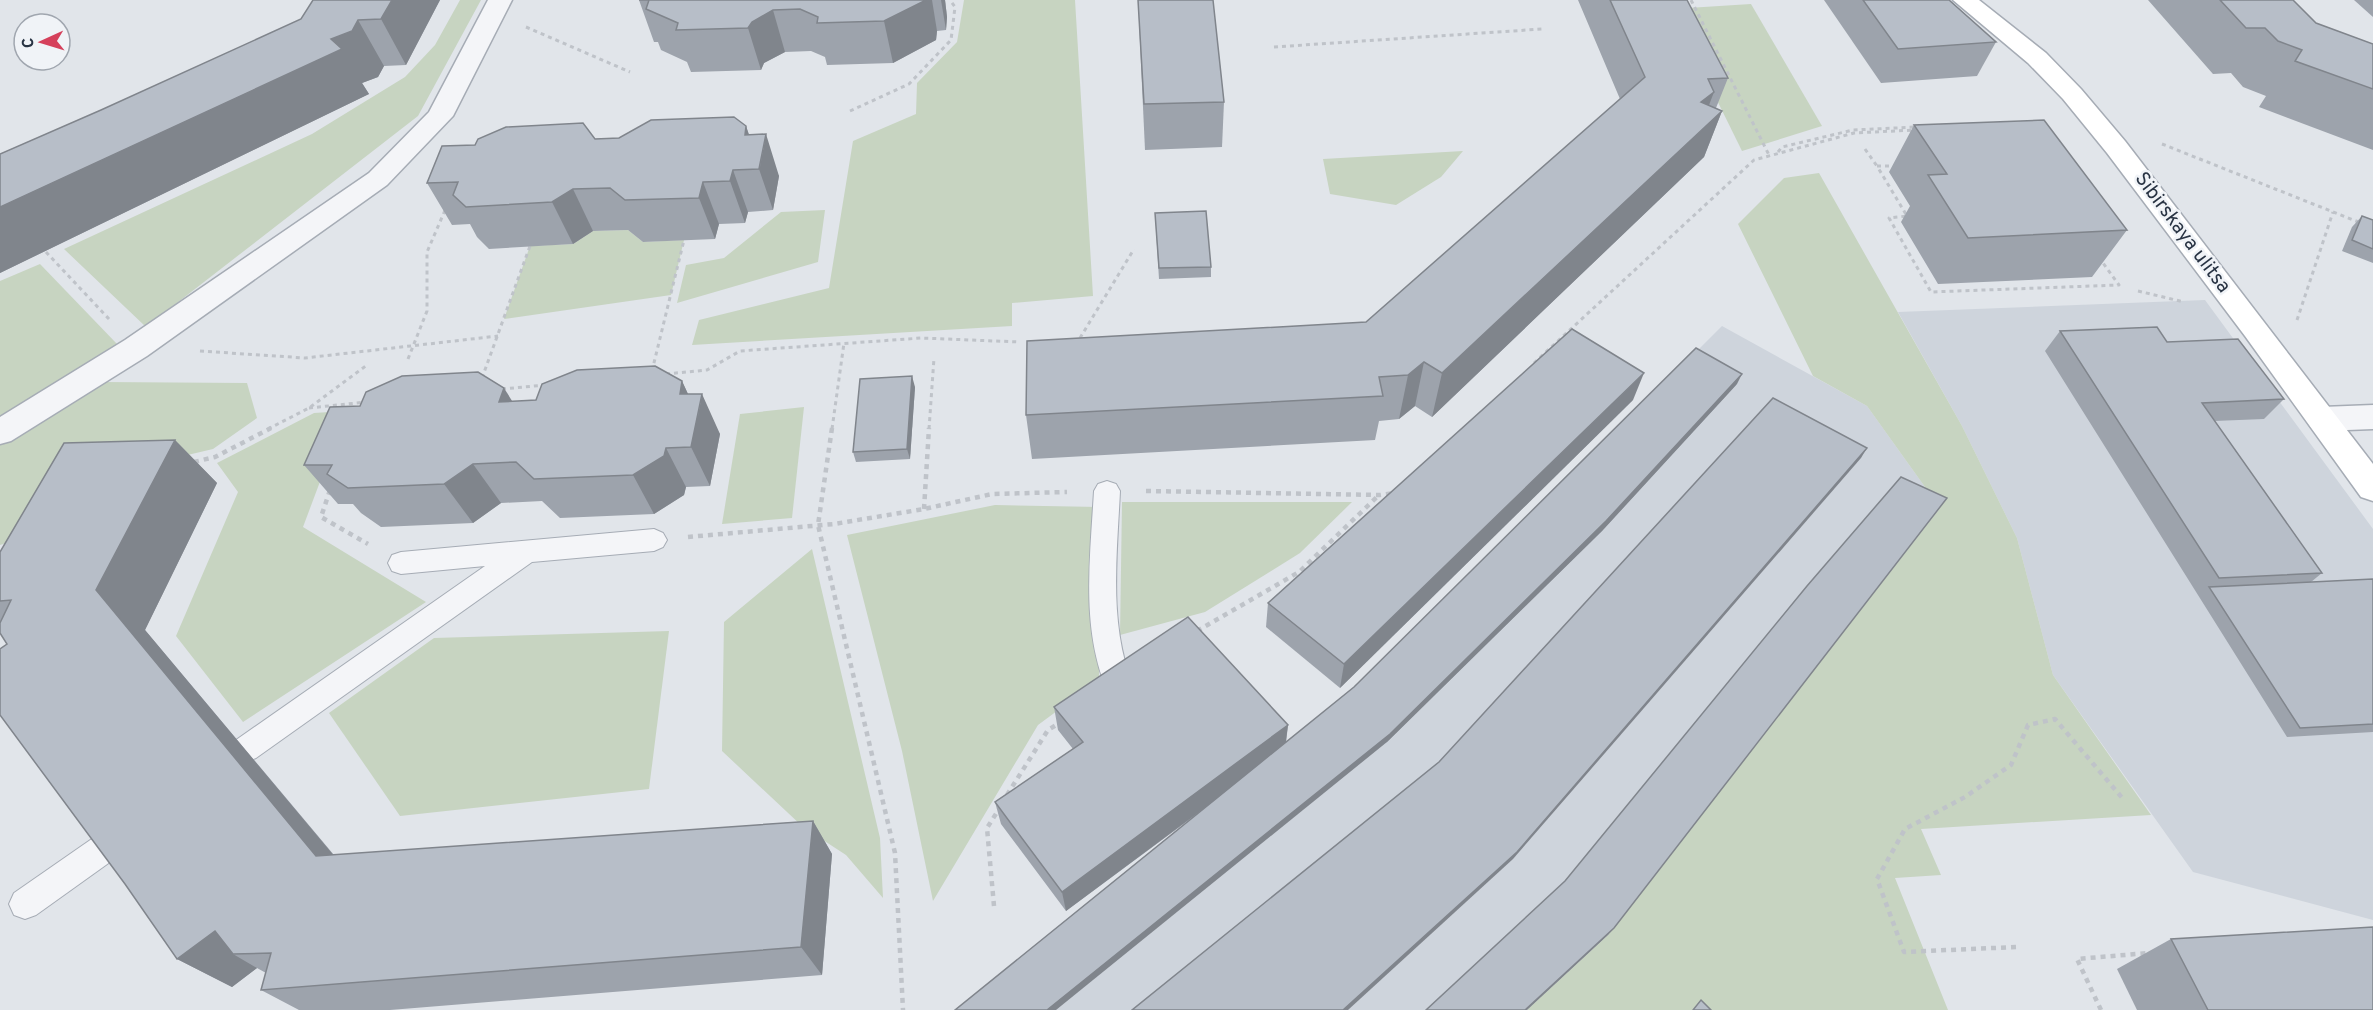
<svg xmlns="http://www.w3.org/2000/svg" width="2373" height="1010" viewBox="0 0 2373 1010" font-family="Overpass,sans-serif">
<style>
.built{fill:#ced4dc}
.green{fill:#c7d4c1}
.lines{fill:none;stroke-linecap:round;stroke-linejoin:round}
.lane-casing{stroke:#a6acb5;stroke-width:2}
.street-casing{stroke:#a6acb5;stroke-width:3}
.secondary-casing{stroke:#a6acb5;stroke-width:3}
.path-far1{stroke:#bfc3c9;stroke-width:3;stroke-dasharray:4 4;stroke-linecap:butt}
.path{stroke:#bfc3c9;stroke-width:4.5;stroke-dasharray:5 5;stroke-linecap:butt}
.lane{fill:#f4f5f8;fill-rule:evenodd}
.street{fill:#f4f5f8;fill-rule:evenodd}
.secondary{fill:#fff;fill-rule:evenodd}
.wall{fill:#9da3ac}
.shaded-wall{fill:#80858c}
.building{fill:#b7bec8;stroke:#80858c;stroke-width:1.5}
.labels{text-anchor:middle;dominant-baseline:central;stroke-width:5;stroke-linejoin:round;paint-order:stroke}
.street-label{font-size:20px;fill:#283343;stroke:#f0f3f7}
</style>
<rect width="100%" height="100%" fill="#e1e5ea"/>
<g class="built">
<polygon points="2205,300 2373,529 2373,920 2193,872 2053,675 2017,538 1962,426 1898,312"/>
<polygon points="1722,326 1867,406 1940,508 1608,935 1527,1010 965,1010 1352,696"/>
</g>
<g class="green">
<polygon points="460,0 481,0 418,116 146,327 64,249 312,134 405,77 435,45"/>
<polygon points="964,0 1075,0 1093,296 1012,303 1012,326 692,345 699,320 829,288 853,141 916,114 917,83 957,42"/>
<polygon points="1751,4 1822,126 1742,151 1672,9"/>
<polygon points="1463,151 1441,177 1396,205 1330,194 1323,159"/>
<polygon points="1819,173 1962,426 2017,538 2053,675 2151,815 1921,829 1941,875 1895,878 1948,1010 1527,1010 1608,935 1940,508 1867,406 1813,376 1738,224 1784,178"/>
<polygon points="825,210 818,262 677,303 686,265 724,258 781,212"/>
<polygon points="628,230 643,242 684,240 671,295 504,319 530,246 573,244 593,231"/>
<polygon points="40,264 117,344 0,417 0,281"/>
<polygon points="101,382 247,383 257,418 213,449 107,474 48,530 0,545 0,445"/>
<polygon points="804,407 792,518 722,524 740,414"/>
<polygon points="393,408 327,463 303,527 426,602 243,722 176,636 238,492 217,463 314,413"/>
<polygon points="1122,502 1352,502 1300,553 1205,612 1120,635"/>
<polygon points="995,505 1100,507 1099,680 1038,725 933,901 902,751 847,535"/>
<polygon points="812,549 880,838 883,898 846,855 803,827 722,751 724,622"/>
<polygon points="669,631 649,789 400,816 329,713 434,638"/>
</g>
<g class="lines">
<defs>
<g id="lane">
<path d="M 1107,481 L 1116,484 L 1120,491 C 1117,556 1108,626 1134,688 L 1130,697 L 1120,700 L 1110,697 C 1080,633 1090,560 1094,491 L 1098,484 Z"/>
<polygon points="654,529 663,533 667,540 663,547 654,551 532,562 256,758 246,762 236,758 231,749 236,740 485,566 401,574 392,571 388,563 392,555 401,552"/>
<polygon points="120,822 131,827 135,837 131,847 36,915 25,919 14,915 9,904 14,893 109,827"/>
</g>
<g id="street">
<polygon points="488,0 512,0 453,116 387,185 147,356 11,441 0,444 0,417 125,340 369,173 429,112"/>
<polygon points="2373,405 2373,429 2322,431 2311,427 2306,419 2311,411 2322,407"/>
</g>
<polygon id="secondary" points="1953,0 1979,0 2046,53 2081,89 2125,141 2373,464 2373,501 2361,497 2245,336 2107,153 2063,99 2028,63"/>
</defs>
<use href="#lane" class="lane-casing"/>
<use href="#street" class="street-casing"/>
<use href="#secondary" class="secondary-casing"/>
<g class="path-far1">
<polyline points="1691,0 1769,155"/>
<polyline points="526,27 630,72"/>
<polyline points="1274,47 1542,29"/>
<polyline points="850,111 909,84 951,40 955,7 950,0"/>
<polyline points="2162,144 2361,223"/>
<polyline points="1865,149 1877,166"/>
<polyline points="1778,152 1782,147 1853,130 1916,127"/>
<polyline points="1897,166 1877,166 1907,216 1889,218 1931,292 2119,285 2100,259"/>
<polyline points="46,252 109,319"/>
<polyline points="2138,291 2184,302"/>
<polyline points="2297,320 2333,212"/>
<polyline points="1080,338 1134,249"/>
<polyline points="200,351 305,358 498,336"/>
<polyline points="408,359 427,311 427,252 446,208"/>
<polyline points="1534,363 1754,160 1854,133 1915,130"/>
<polyline points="652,371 684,240"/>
<polyline points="666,374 707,370 740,351 921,338 1020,342"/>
<polyline points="482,378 530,246"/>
<polyline points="502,389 545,385"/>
<polyline points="309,408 366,402"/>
<polyline points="268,429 309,408 367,365"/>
<polyline points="832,429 844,343"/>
<polyline points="929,429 934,358"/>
</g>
<g class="path">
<polyline points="832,428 818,525 895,853 903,1010"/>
<polyline points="194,462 215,457 271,428"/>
<polyline points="330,490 321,517 368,544"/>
<polyline points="1146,491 1380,495 1394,493"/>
<polyline points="924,509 929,428"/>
<polyline points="688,537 834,524 924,509 992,494 1067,492"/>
<polyline points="1197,631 1299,572 1379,495"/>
<polyline points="1007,795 1048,730 1061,722"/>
<polyline points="994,906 987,828 999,809"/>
<polyline points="2016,947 1904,952 1877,879 1905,829 1965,797 2011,765 2028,725 2055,719 2124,800"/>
<polyline points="2101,1010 2077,959 2148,953"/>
</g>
<use href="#lane" class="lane"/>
<use href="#street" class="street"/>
<use href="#secondary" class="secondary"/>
</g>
<g class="wall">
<polygon points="440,0 406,65 384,66 378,77 362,83 369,94 0,273 0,154 101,110 301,19"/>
<polygon points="639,0 945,0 947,17 946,30 937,31 936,40 893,63 827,65 825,57 811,51 785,52 764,63 761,70 691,72 687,62 661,50 658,42 654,42"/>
<polygon points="1138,0 1213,0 1224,102 1222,147 1145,150"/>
<polygon points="1578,0 1687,0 1728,78 1716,108 1722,111 1704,157 1432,417 1415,406 1399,419 1379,421 1375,440 1032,459 1026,415 1366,322 1620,99"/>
<polygon points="1824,0 1949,0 1996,42 1977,76 1881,83"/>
<polygon points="2148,0 2293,0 2316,23 2373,44 2373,150 2259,107 2266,96 2243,87 2231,73 2213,74"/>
<polygon points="2354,0 2373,0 2373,17"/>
<polygon points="1914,125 2127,230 2092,277 1938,284 1901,222 1910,206 1889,172"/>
<polygon points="746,126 749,135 779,176 773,210 748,212 745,223 719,224 715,239 643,242 628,230 593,231 573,244 489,249 477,237 470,224 452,225 427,183 595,139 619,138"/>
<polygon points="1155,213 1211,267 1211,277 1159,279"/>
<polygon points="2362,216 2373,220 2373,263 2342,251 2352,227"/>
<polygon points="2060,331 2167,342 2284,399 2264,419 2214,421 2322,573 2311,582 2373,579 2373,732 2287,737 2045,351"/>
<polygon points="682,381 688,394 720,434 710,486 686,487 684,495 654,514 560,518 542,501 501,503 473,523 381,527 361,513 353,504 338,504 304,465 512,402 536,400"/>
<polygon points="1737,384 1602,531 1387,742 1212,803 1066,911 1001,824 995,802 1073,749 1058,730 1054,707 1288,725 1286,743"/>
<polygon points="915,387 910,459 856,462 853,452"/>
<polygon points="1633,400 1340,688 1266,627 1268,603"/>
<polygon points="175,440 217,483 145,630 334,855 813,821 832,854 822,975 390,1010 299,1010 261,990 266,973 257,968 232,987 177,959 7,644 0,633 0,552"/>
<polygon points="2171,939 2373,1010 2137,1010 2117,969"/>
</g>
<g class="shaded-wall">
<polygon points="392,0 440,0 406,65 381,19"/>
<polygon points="926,0 932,0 937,31 936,40 893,63 884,21"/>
<polygon points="941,0 945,0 947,17 946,30"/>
<polygon points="773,10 785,52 764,63 761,70 748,28 752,22"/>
<polygon points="358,20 384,66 378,77 362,83 369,94 0,273 0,207 331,39"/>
<polygon points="1714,92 1698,134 1722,111 1704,157 1432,417 1442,373 1701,102"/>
<polygon points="746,126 760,167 766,134 779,176 773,210 759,169 745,135"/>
<polygon points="733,170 748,212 745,223 730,181"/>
<polygon points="703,182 719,224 715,239 699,198"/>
<polygon points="573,189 593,231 573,244 552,202"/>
<polygon points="1424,362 1415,406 1399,419 1408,375"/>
<polygon points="1644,373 1633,400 1340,688 1344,664"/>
<polygon points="1742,374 1737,384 1602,531 1387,742 1056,1010 1047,1010"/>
<polygon points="912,376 915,387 910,459 907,449"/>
<polygon points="682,381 698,416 702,394 720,434 710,486 691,447 680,394"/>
<polygon points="504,388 529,428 499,402"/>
<polygon points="175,440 217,483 145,630 361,888 316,856 96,590"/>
<polygon points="666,448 686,487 684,495 654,514 633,475"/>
<polygon points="1867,448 1861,458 1513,859 1348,1010 1343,1010"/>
<polygon points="473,464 501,503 473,523 444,484"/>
<polygon points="1288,725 1285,748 1066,911 1062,892"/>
<polygon points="813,821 832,854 822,975 801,947"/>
<polygon points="1614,928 1608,935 1527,1010 1525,1010"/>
<polygon points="215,931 233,954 257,968 232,987 177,959"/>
</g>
<g class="building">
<polygon points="313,0 392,0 381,19 358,20 352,31 331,39 342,49 0,207 0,154 101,110 301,19"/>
<polygon points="639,0 926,0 884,21 817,23 818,17 800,9 773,10 752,22 748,28 676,30 678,23 646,9 649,0"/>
<polygon points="1138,0 1213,0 1224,102 1144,104"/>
<polygon points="1610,0 1687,0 1728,78 1708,79 1714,92 1701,102 1722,111 1442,373 1424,362 1408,375 1379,377 1383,396 1026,415 1027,341 1366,322 1645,77"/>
<polygon points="1863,0 1949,0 1996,42 1898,49"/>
<polygon points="2220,0 2293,0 2316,23 2373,44 2373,89 2295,61 2302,50 2278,41 2265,28 2246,28"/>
<polygon points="734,117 746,126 745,135 766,134 759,169 733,170 730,181 703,182 699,198 625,200 610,188 573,189 552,202 466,207 453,195 458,182 427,183 442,146 475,145 478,139 506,127 583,123 595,139 619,138 651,120"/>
<polygon points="2044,120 2127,230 1968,238 1928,175 1947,174 1914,125"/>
<polygon points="1206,211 1211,267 1159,268 1155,213"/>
<polygon points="2362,216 2373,220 2373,249 2352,240"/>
<polygon points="2157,327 2167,342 2238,339 2284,399 2202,403 2322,573 2219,578 2060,331"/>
<polygon points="1572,329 1644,373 1344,664 1268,603"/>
<polygon points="1696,348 1742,374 1606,521 1390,734 1047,1010 955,1010 1354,687"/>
<polygon points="655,366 682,381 680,394 702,394 691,447 666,448 664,456 633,475 534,479 516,462 473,464 444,484 348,488 327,474 332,465 304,465 330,407 360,406 366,392 402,376 478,372 504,388 499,402 536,400 542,384 577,370"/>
<polygon points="912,376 907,449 853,452 860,379"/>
<polygon points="1773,398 1867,448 1517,852 1343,1010 1132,1010 1439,762"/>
<polygon points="175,440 96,590 316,856 813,821 801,947 261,990 271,953 233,954 215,931 177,959 125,884 0,715 0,649 7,644 0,633 0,623 11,600 0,601 0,552 64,443"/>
<polygon points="1901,477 1947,498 1614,928 1525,1010 1426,1010 1565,881 1807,586"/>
<polygon points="2373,579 2373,724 2300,728 2209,587"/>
<polygon points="1188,617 1288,725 1062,892 995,802 1083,742 1054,707"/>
<polygon points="2373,927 2373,1010 2208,1010 2171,939"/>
<polygon points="1701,1000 1711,1010 1693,1010"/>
</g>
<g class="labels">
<g class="street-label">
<text transform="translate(2182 233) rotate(53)">Sibirskaya ulitsa</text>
</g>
</g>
<g transform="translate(42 42) rotate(266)"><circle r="28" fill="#f0f3f7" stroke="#a0a6af" stroke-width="1.5"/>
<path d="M0-4.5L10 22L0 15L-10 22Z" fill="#d5405b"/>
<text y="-9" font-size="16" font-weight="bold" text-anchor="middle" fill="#283343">С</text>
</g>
</svg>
